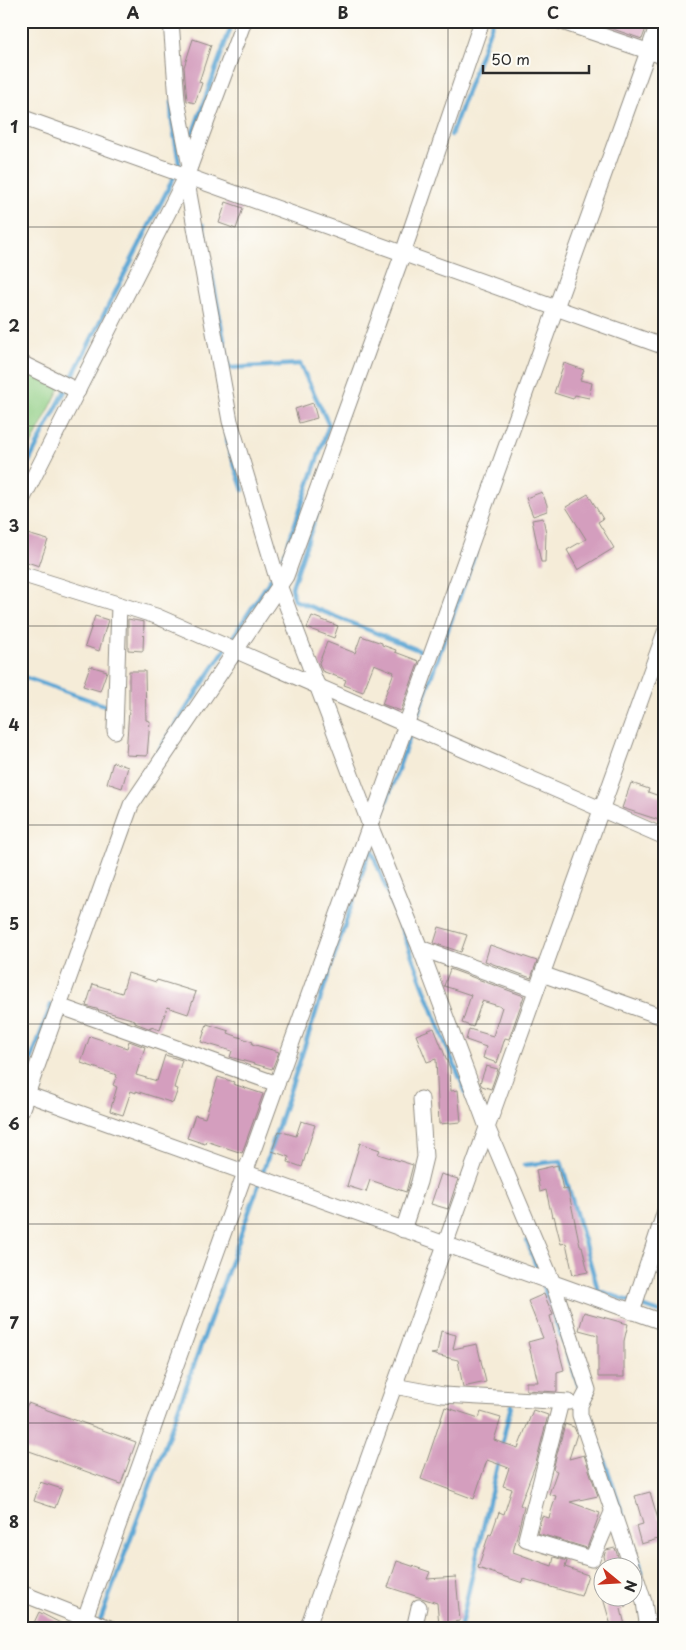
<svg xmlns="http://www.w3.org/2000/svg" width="686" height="1650" viewBox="0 0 686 1650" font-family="'Playpen Sans',sans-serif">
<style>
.green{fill:#8ecd83;stroke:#5c7c57}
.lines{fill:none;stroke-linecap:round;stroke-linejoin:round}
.stream{stroke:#5ca6d4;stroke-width:4.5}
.building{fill:#d49ebe}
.minor-casing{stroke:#908c82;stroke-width:17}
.minor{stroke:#fff;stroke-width:15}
.grid{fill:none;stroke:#2b2b2b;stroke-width:1;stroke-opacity:0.55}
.neatline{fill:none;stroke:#2b2b2b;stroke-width:2}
.grid-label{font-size:16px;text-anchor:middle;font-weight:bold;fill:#2b2b2b}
</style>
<rect width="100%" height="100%" fill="#fdfcf7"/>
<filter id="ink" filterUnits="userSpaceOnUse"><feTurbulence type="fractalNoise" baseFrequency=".02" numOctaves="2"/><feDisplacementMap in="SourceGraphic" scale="10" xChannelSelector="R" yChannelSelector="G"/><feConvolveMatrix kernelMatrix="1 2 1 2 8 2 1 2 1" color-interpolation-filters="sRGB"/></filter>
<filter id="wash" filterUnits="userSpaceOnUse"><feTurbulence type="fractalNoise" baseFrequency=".0096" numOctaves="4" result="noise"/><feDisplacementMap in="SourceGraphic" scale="20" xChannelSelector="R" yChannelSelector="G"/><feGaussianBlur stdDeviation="1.12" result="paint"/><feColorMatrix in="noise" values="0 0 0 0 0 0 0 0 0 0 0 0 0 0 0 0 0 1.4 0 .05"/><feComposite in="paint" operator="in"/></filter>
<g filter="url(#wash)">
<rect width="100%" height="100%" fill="#f5ecd8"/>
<polygon class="green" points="21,369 60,388 21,465"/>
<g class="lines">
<g class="stream">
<polyline points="171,103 172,121 180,169"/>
<polyline points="451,135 493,21"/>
<polyline points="190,141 233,21"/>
<polyline points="203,225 229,368 300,364 329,425 282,562 278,569"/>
<polyline points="226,431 228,446 243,490"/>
<polyline points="21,477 175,175"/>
<polyline points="323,495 292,587 294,600 428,654"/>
<polyline points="21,676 110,707"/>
<polyline points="156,755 272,577"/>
<polyline points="376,831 476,551"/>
<polyline points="370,846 446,1045 470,1102"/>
<polyline points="21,1088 51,1005"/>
<polyline points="524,1165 561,1161 598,1290 665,1314"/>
<polyline points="527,1241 539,1274"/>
<polyline points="542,1283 580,1389"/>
<polyline points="586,1406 642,1572"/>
<polyline points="501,1448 511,1405"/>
<polyline points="100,1621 168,1437 260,1181 372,843"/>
<polyline points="460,1629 499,1458"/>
</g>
</g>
<g id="blocks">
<g class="building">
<polygon points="590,21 643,21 648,23 642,39"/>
<polygon points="193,39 211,45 199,82 202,83 195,103 187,101 184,67"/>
<polygon points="226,202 243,208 236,229 219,223"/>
<polygon points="564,363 584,370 580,380 592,383 589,398 575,395 573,399 554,393"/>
<polygon points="313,403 317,418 299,423 295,409"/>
<polygon points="542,492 547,505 547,511 533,516 526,498"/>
<polygon points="588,494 603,519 598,522 614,548 578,570 567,550 586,539 566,507"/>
<polygon points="543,518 546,533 545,562 541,562 532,520"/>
<polygon points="24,533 48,540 39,566 21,560 21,542"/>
<polygon points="95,616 108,620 99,651 85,646"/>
<polygon points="312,616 338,626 334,638 307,628"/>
<polygon points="128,619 144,622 143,651 128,650"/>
<polygon points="361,636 382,643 382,645 396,650 395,652 419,661 401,711 382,704 394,672 374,664 363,692 344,685 346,680 322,671 319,663 327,642 355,653"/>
<polygon points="90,666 107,671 100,691 83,686"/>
<polygon points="129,671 145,671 146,720 150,721 147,756 126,755 129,709"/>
<polygon points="113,762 128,767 122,788 107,783"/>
<polygon points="631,783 649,789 648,792 665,798 665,822 622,808"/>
<polygon points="439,927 467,935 461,952 434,943"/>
<polygon points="490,945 537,961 531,978 485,961"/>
<polygon points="450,969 524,996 509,1039 505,1038 497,1063 483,1058 486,1047 466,1040 469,1029 493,1036 502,1007 482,1001 473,1027 462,1023 471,995 444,986"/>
<polygon points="128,973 156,982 157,980 196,992 188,1014 167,1007 160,1030 151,1027 151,1029 135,1023 135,1020 86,1006 93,984 122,993"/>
<polygon points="207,1024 229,1031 228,1033 253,1042 252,1044 279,1052 272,1069 230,1057 232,1051 201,1042"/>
<polygon points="434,1028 450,1068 451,1091 458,1090 461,1122 439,1124 436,1059 427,1062 416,1035"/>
<polygon points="90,1036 127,1048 129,1041 145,1047 136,1075 157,1081 165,1055 182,1060 174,1088 178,1089 173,1103 136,1091 136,1093 131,1091 123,1115 110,1111 117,1087 113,1085 117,1075 81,1063"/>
<polygon points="486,1066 498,1069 491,1089 482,1086 480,1083"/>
<polygon points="218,1077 234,1082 233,1084 263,1094 242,1153 206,1141 205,1144 187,1138 195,1115 205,1118"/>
<polygon points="301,1121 315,1125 302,1167 288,1162 289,1157 272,1151 279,1131 296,1136"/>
<polygon points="360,1143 380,1150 378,1154 413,1165 406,1192 370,1180 366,1192 347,1186"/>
<polygon points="558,1165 563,1190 568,1189 580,1246 582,1246 588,1272 573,1275 566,1243 561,1244 554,1216 552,1217 546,1190 540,1192 536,1170"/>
<polygon points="441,1174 458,1179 448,1209 431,1204"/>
<polygon points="544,1294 553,1315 550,1316 564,1370 557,1372 557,1392 526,1390 526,1382 538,1382 528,1342 543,1338 528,1301"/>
<polygon points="584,1312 628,1324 624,1341 624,1377 598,1377 598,1335 579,1330"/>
<polygon points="441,1331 456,1335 453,1349 477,1344 486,1382 463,1387 458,1360 431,1354 437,1353"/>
<polygon points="28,1403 136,1442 121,1484 21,1448 21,1421"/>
<polygon points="445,1407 479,1418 481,1412 501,1418 494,1440 518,1448 533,1410 548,1415 536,1463 520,1505 524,1507 513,1552 552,1566 554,1557 567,1561 565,1567 588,1575 581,1596 524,1579 523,1583 478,1568 489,1534 491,1535 499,1512 504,1514 512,1489 503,1486 509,1468 487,1460 474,1499 421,1479"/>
<polygon points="565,1424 574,1427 577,1434 569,1459 584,1455 598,1496 570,1502 600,1513 587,1548 537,1533 542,1516 549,1518 556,1496 549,1494 557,1471 553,1469"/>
<polygon points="40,1482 62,1489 55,1508 34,1501"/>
<polygon points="650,1492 658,1519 661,1518 665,1537 641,1544 636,1526 643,1524 635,1496"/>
<polygon points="615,1548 622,1568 607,1568 604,1556 606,1550"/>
<polygon points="397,1561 430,1572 427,1579 456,1577 460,1621 439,1624 437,1603 388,1587"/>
<polygon points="603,1598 624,1598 626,1607 621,1609 626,1629 612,1629"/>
<polygon points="39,1612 70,1628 70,1629 31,1629"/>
</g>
</g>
</g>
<g filter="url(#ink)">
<use href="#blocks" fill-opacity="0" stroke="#908c82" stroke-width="1"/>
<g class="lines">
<defs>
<g id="minor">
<polyline points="171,21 177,100 190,166"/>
<polyline points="559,21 665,57"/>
<polyline points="21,117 665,347"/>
<polyline points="186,177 230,421 279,585 370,825 420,948 487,1127 553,1283 588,1390 580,1405 580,1415 632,1568"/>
<polyline points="21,363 78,391"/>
<polyline points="21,502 186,177 244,21"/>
<polyline points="21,574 156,616 665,837"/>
<polyline points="115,731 119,605"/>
<polyline points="420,948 536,990"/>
<polyline points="542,974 665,1018"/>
<polyline points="59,1006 277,1084"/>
<polyline points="21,1092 665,1323"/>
<polyline points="21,1111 131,805 286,576 403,253 482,21"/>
<polyline points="403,1230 419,1182 425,1157 421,1099"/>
<polyline points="632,1312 665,1211"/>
<polyline points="394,1386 443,1395 569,1402"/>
<polyline points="561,1402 526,1539 592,1559 613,1510"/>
<polyline points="634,1571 644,1602 648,1629"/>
<polyline points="21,1593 112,1629"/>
<polyline points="79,1629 85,1618 659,21"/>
<polyline points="307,1629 665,632"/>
<polyline points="414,1629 419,1607"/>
</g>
</defs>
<use href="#minor" class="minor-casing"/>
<use href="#minor" class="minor"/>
</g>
</g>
<path class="grid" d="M 238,21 L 238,1629M 448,21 L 448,1629M 21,227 L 665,227M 21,426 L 665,426M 21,626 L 665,626M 21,825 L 665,825M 21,1024 L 665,1024M 21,1224 L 665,1224M 21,1423 L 665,1423"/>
<rect width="686" height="1650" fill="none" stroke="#fdfcf7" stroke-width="55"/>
<g transform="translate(618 1582) rotate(108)"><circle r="24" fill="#fdfcf7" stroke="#a9a8a5"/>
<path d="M0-4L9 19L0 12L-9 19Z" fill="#c8321e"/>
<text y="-8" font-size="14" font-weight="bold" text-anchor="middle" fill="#2b2b2b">N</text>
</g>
<path d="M483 65v8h106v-8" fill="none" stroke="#2b2b2b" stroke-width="2.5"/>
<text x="491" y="65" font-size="15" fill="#2b2b2b" stroke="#fdfcf7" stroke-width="4" paint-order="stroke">50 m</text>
<rect x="28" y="28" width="630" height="1594" class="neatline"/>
<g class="grid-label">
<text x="133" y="19">A</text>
<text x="343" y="19">B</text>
<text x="553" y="19">C</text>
<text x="14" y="133">1</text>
<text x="14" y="332">2</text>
<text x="14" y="532">3</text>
<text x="14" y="731">4</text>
<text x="14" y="930">5</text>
<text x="14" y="1130">6</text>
<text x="14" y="1329">7</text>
<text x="14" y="1528">8</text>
</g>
</svg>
